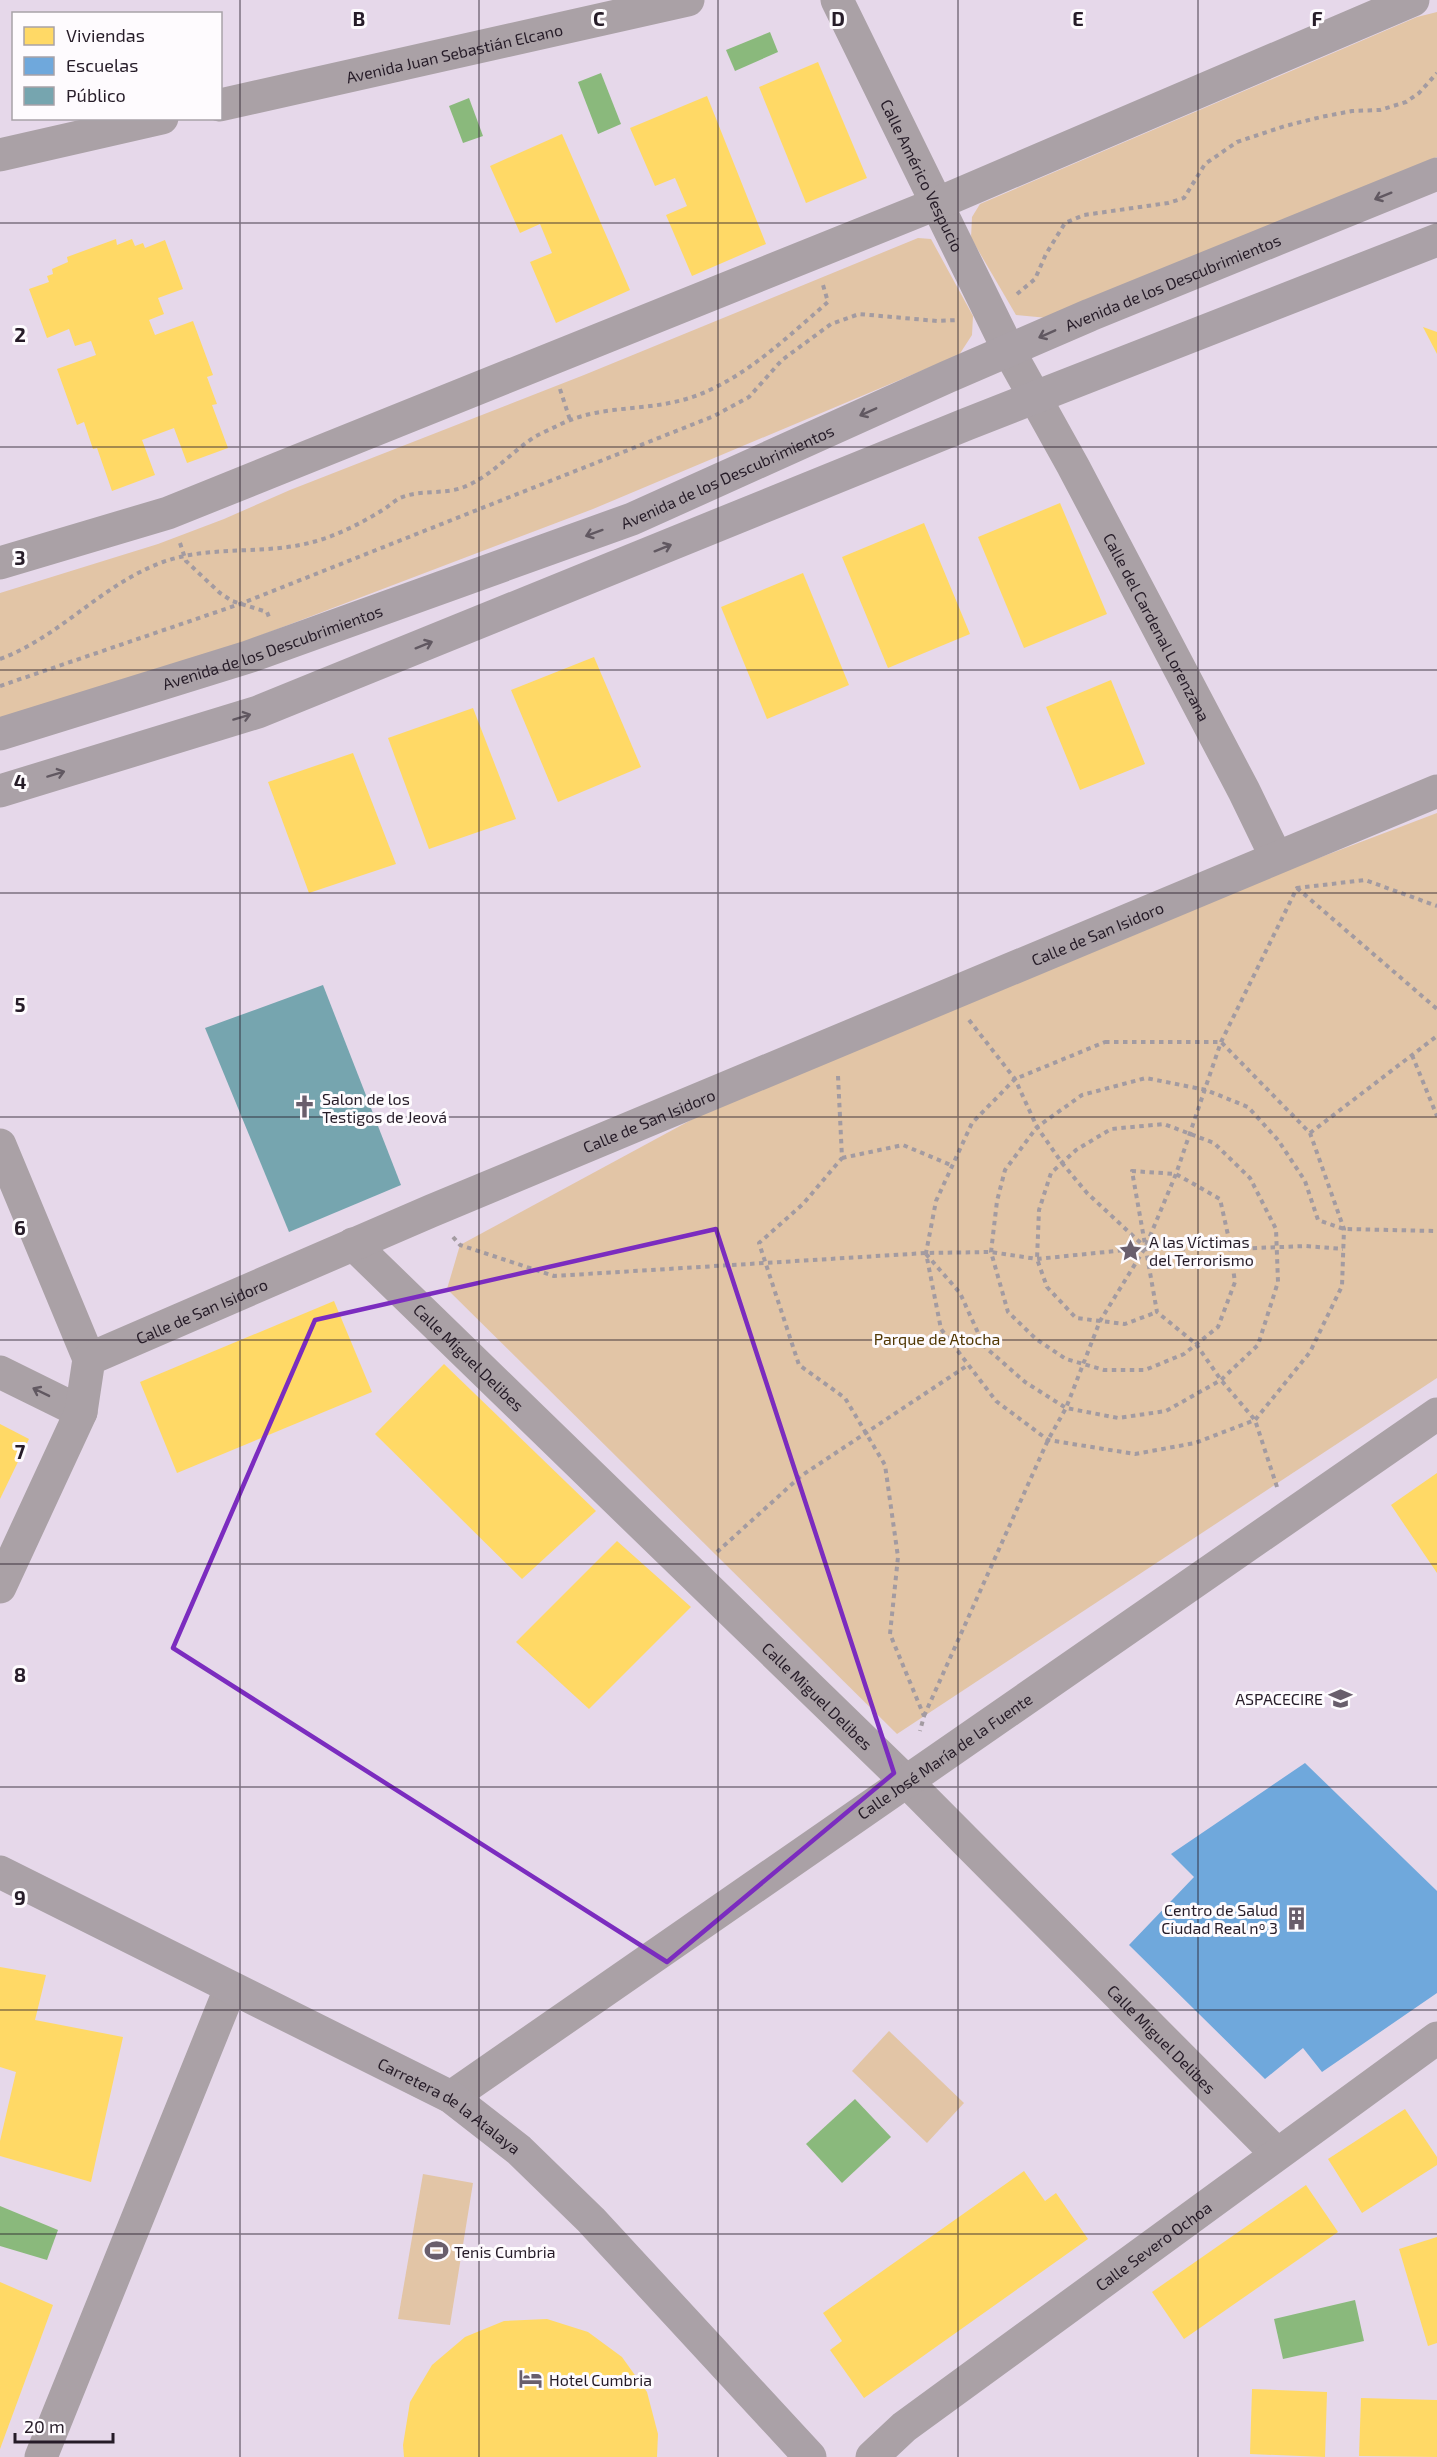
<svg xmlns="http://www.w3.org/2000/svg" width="1437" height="2457" viewBox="0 0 1437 2457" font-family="'Exo 2',sans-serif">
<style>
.green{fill:#e2c5a6}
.water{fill:#8ab97c}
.homes{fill:#ffd966}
.schools{fill:#6fa8dc}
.public{fill:#76a5af}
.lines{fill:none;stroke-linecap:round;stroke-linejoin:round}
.path{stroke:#a39ba1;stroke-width:4;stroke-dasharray:4.5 4.5;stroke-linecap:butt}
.street{stroke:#aaa1a6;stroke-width:33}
.secondary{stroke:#aaa1a7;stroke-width:33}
.oneway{stroke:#615861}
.marked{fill:none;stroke:#7b2cbf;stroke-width:4.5;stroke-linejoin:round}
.grid{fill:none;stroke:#261c28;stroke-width:1.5;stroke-opacity:0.55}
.labels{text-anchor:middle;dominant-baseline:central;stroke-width:6;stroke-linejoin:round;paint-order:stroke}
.street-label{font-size:16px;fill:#261c28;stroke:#fefbfe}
.poi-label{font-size:16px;fill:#261c28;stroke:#fefbfe;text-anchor:start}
.park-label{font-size:16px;fill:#513804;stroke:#fefbfe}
.grid-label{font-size:20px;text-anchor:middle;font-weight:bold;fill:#261c28;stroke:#fefbfe;stroke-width:6;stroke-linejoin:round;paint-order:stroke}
</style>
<rect width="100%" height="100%" fill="#e6d8ea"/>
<g class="green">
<polygon points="1437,12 1437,157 1048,318 1016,315 971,238 972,217 980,204 1417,17"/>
<polygon points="918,238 931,239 973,316 972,335 959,355 593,509 249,640 0,719 0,593 158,544 224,519 290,490 584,375"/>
<polygon points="1437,813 1437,1378 897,1734 447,1289 460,1245 837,1041"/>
<polygon points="889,2031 964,2103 927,2143 852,2071"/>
<polygon points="423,2174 473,2183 450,2325 398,2319"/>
</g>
<g class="water">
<polygon points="770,32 778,52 735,71 726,50"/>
<polygon points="601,73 621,124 598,134 578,82"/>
<polygon points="469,98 483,136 463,143 449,106"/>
<polygon points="855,2099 891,2137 842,2183 806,2144"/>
<polygon points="0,2206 58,2230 47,2260 0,2246"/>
<polygon points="1355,2300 1364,2341 1283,2359 1274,2319"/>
</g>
<g class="homes">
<polygon points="818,62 867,178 806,203 759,87"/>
<polygon points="707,96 766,244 692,276 666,215 687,206 675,178 655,186 630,128"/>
<polygon points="562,134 630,290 556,323 530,262 552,253 540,224 520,233 490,166"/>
<polygon points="116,239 117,245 132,239 135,246 143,243 145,248 165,240 183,289 158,298 164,314 149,320 155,335 193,321 213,375 207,377 217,404 212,405 228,448 187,463 174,428 142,440 155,475 112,491 97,448 93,449 84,422 77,425 57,369 96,355 91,341 75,346 69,329 47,338 29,289 49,282 47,276 53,274 52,269 68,262 67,257"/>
<polygon points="1423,327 1437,332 1437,354"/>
<polygon points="1060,503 1107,614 1024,648 978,537"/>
<polygon points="924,523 970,634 888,668 842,557"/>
<polygon points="803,573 849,685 767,719 721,607"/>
<polygon points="594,657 641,767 558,802 511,690"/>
<polygon points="1111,680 1145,764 1080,790 1046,707"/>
<polygon points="473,708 516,819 429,849 388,738"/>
<polygon points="353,753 396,864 309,893 268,782"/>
<polygon points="334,1301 372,1392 177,1473 140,1382"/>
<polygon points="444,1364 596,1511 522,1579 375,1434"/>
<polygon points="0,1424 29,1439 0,1499"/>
<polygon points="1437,1473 1437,1573 1391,1505"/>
<polygon points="617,1541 691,1607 589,1709 516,1642"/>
<polygon points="0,1967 46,1975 35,2020 123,2037 91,2182 0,2156 0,2141 16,2072 0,2067"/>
<polygon points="1405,2109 1437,2157 1437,2165 1362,2213 1328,2159"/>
<polygon points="1024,2171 1045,2201 1056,2193 1088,2239 864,2398 830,2350 842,2341 823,2313"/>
<polygon points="1306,2185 1338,2232 1184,2339 1152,2292"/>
<polygon points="1437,2237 1437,2343 1428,2346 1399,2249"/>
<polygon points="0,2282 53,2305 0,2449"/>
<polygon points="547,2319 588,2332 622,2357 647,2392 658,2434 657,2457 404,2457 403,2445 410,2402 432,2365 465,2337 504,2321"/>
<polygon points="1252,2389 1327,2392 1325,2457 1250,2454"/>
<polygon points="1361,2398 1437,2400 1437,2457 1359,2456"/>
</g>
<polygon class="schools" points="1305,1763 1437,1891 1437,1993 1322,2072 1303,2048 1265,2079 1129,1945 1194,1877 1171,1854"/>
<polygon class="public" points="323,985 401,1185 289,1232 205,1028"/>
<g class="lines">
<g class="path">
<polyline points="1017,294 1035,279 1046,254 1065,223 1084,215 1168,203 1184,198 1205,164 1237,142 1285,126 1321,117 1352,111 1380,110 1406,102 1419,93 1437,73"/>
<polyline points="560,389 570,420"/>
<polyline points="180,543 186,561 220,593 232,601 267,612 269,617"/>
<path d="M 0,659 C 60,637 102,584 163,562 C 210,545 261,555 309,543 C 334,537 360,524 381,511 C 388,507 394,501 400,498 C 421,489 444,495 464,487 C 492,476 511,452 536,436 C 544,432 553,428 561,424 C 599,406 634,411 674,402 C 733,390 784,340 828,302 L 823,285"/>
<polyline points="0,686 240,604 714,416 749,397 782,360 831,324 859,314 937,321 958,320"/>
<polyline points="1297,888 1437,1009"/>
<polyline points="969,1020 1015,1079 1037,1127 1062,1163 1087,1193 1145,1247"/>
<polygon points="1105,1042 1221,1042 1310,1133 1344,1229 1342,1286 1310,1352 1255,1420 1195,1443 1135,1454 1048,1440 996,1401 941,1329 926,1253 936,1201 972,1123 1015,1079"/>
<polyline points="1412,1055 1437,1116"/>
<polyline points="838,1076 842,1158 803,1204 759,1243 799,1365 845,1398 885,1465 898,1557 890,1634 924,1716 920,1731"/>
<polyline points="1310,1133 1437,1036"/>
<polyline points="842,1158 903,1145 953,1166"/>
<polyline points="453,1237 460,1245 554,1276 926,1253 991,1252 1037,1259 1145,1248 1231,1249 1306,1246 1343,1249"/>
<polyline points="926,1254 960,1293 984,1346 1025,1382 1066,1408 1118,1418 1166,1411 1221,1380 1258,1345 1278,1282 1276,1229 1250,1178 1214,1143 1164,1124 1111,1129 1076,1150 1051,1173 1039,1210 1037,1259 1047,1287 1076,1318 1125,1324 1157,1312"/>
<polyline points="1277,1487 1255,1420 1221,1380 1196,1344 1157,1312 1132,1171 1176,1174 1220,1199 1228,1235 1235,1282 1218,1327 1184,1354 1145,1370 1104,1370 1066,1359 1036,1339 1008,1312 991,1252 997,1201 1005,1170 1037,1127 1082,1095 1146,1078 1206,1090 1248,1107 1278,1140 1305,1181 1318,1220 1344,1229 1437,1231"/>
<polyline points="717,1552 801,1476 968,1365"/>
<polyline points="924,1716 1048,1440 1066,1408 1100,1321 1145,1248 1176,1174 1221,1042 1297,888 1365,880 1437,906"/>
</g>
<g class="street">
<path id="s1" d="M 837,0 L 1009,351 L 1073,466 L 1244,791 L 1276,857"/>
<path id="s2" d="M 220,105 L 688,0"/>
<polyline points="0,155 162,118"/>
<polyline points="0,563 168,513 936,204 1413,0"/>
<polyline points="0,1145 89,1359"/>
<path id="s3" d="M 353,1244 L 906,1781 L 1276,2153"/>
<polyline points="0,1372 81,1412"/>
<path id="s4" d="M 0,1587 L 81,1412 L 89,1359 L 431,1211 L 1437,791"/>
<path id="s5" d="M 451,2097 L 1437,1414"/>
<polyline points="41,2457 230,1989"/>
<path id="s6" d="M 872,2457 L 904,2427 L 1437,2038"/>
</g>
<g class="secondary">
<path id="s7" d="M 0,734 L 248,657 L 632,519 L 947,377 L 1090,315 L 1437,174"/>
<polyline points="0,791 258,712 967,424 1437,240"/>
<path id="s8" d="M 0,1872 L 451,2097 L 519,2150 L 591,2220 L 810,2457"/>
</g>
</g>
<defs><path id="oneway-shaft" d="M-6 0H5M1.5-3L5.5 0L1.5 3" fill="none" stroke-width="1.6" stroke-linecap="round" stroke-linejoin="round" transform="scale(1.5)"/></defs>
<g class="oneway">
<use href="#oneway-shaft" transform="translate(1383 196) rotate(158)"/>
<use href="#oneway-shaft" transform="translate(1047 334) rotate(156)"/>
<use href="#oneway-shaft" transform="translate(868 412) rotate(156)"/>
<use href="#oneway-shaft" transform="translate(594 533) rotate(160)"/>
<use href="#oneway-shaft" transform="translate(663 548) rotate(-22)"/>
<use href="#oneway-shaft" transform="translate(424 645) rotate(-22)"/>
<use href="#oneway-shaft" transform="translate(242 717) rotate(-17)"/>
<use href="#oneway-shaft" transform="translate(56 774) rotate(-17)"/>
<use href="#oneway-shaft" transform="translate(41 1392) rotate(-154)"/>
</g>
<path class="marked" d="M 716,1229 L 894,1773 L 667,1962 L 173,1648 L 315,1320 Z"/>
<path class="grid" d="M 240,0 L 240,2457M 479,0 L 479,2457M 718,0 L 718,2457M 958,0 L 958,2457M 1198,0 L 1198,2457M 0,223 L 1437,223M 0,447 L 1437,447M 0,670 L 1437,670M 0,893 L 1437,893M 0,1117 L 1437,1117M 0,1340 L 1437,1340M 0,1564 L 1437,1564M 0,1787 L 1437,1787M 0,2010 L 1437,2010M 0,2234 L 1437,2234"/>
<defs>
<symbol id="church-bare" viewBox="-9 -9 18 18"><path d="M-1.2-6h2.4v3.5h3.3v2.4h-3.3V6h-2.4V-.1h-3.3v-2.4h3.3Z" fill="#695e6c" stroke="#fefbfe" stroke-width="2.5" paint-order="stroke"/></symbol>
<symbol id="sight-bare" viewBox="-9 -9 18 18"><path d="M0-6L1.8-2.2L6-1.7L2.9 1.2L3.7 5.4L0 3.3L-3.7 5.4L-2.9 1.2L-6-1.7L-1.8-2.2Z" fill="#695e6c" stroke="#fefbfe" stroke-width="2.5" paint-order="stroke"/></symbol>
<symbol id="school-bare" viewBox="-9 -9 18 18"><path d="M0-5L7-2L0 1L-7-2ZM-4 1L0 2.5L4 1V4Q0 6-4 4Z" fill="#695e6c" stroke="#fefbfe" stroke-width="2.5" paint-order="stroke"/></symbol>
<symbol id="building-bare" viewBox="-9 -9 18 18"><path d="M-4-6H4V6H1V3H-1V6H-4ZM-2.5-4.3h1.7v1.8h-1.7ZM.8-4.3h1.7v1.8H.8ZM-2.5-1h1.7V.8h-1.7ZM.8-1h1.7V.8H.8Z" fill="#695e6c" stroke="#fefbfe" stroke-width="2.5" paint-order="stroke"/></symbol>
<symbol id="stadium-bare" viewBox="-9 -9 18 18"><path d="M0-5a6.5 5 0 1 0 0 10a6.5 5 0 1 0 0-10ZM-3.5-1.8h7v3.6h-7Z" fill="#695e6c" stroke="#fefbfe" stroke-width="2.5" paint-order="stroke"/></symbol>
<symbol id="hotel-bare" viewBox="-9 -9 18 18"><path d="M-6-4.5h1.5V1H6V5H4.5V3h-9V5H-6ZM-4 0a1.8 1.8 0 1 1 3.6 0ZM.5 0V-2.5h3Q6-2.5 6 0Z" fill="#695e6c" stroke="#fefbfe" stroke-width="2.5" paint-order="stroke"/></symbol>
</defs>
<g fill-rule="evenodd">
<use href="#church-bare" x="288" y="1090" width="33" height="33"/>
<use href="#sight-bare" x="1114" y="1234" width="33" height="33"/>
<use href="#school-bare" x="1324" y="1682" width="33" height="33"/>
<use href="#building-bare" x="1280" y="1902" width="33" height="33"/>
<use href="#stadium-bare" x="420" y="2234" width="33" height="33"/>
<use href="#hotel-bare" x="514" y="2362" width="33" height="33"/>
</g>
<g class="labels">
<g class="street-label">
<text stroke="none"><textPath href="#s2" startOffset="240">Avenida Juan Sebastián Elcano</textPath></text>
<text stroke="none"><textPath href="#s1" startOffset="195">Calle Américo Vespucio</textPath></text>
<text stroke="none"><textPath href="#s7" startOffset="1258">Avenida de los Descubrimientos</textPath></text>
<text stroke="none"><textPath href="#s7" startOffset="772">Avenida de los Descubrimientos</textPath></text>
<text stroke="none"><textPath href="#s1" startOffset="704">Calle del Cardenal Lorenzana</textPath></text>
<text stroke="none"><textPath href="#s7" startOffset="286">Avenida de los Descubrimientos</textPath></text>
<text stroke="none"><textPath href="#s4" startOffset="1341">Calle de San Isidoro</textPath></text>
<text stroke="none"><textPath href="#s4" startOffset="855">Calle de San Isidoro</textPath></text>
<text stroke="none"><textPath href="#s4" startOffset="369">Calle de San Isidoro</textPath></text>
<text stroke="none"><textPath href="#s3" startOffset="162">Calle Miguel Delibes</textPath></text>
<text stroke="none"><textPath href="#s3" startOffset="648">Calle Miguel Delibes</textPath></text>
<text stroke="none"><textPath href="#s5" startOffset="600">Calle José María de la Fuente</textPath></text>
<text stroke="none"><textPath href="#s3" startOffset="1134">Calle Miguel Delibes</textPath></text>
<text stroke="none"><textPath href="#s8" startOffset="507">Carretera de la Atalaya</textPath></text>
<text stroke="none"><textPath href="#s6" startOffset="352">Calle Severo Ochoa</textPath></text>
</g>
<g class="poi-label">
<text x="322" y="1098">Salon de los<tspan x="322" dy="18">Testigos de Jeová</tspan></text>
<text x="1149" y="1241">A las Víctimas<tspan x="1149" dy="18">del Terrorismo</tspan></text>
<text x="1323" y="1698" text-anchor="end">ASPACECIRE</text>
<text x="1278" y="1909" text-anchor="end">Centro de Salud<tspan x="1278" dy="18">Ciudad Real nº 3</tspan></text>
<text x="454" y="2251">Tenis Cumbria</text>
<text x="549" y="2379">Hotel Cumbria</text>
</g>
<g class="park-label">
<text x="937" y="1338">Parque de Atocha</text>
</g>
</g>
<g class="grid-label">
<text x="359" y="26">B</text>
<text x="599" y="26">C</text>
<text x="838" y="26">D</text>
<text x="1078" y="26">E</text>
<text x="1317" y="26">F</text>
<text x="20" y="342">2</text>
<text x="20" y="565">3</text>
<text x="20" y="789">4</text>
<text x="20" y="1012">5</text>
<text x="20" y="1235">6</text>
<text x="20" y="1459">7</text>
<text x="20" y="1682">8</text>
<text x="20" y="1905">9</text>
</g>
<rect x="12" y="12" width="210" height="108" fill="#fefbfe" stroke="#a8a2a8" stroke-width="1.5"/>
<rect x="24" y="27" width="30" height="18" fill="#ffd966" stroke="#a8a2a8" stroke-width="1.5"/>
<text x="66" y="42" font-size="18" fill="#261c28">Viviendas</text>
<rect x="24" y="57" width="30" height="18" fill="#6fa8dc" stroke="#a8a2a8" stroke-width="1.5"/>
<text x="66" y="72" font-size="18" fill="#261c28">Escuelas</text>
<rect x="24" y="87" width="30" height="18" fill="#76a5af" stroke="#a8a2a8" stroke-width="1.5"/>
<text x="66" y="102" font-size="18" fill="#261c28">Público</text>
<path d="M15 2433v9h98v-9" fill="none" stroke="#261c28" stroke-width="3"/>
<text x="24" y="2433" font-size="18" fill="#261c28" stroke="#fefbfe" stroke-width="4.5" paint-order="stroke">20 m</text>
</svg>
